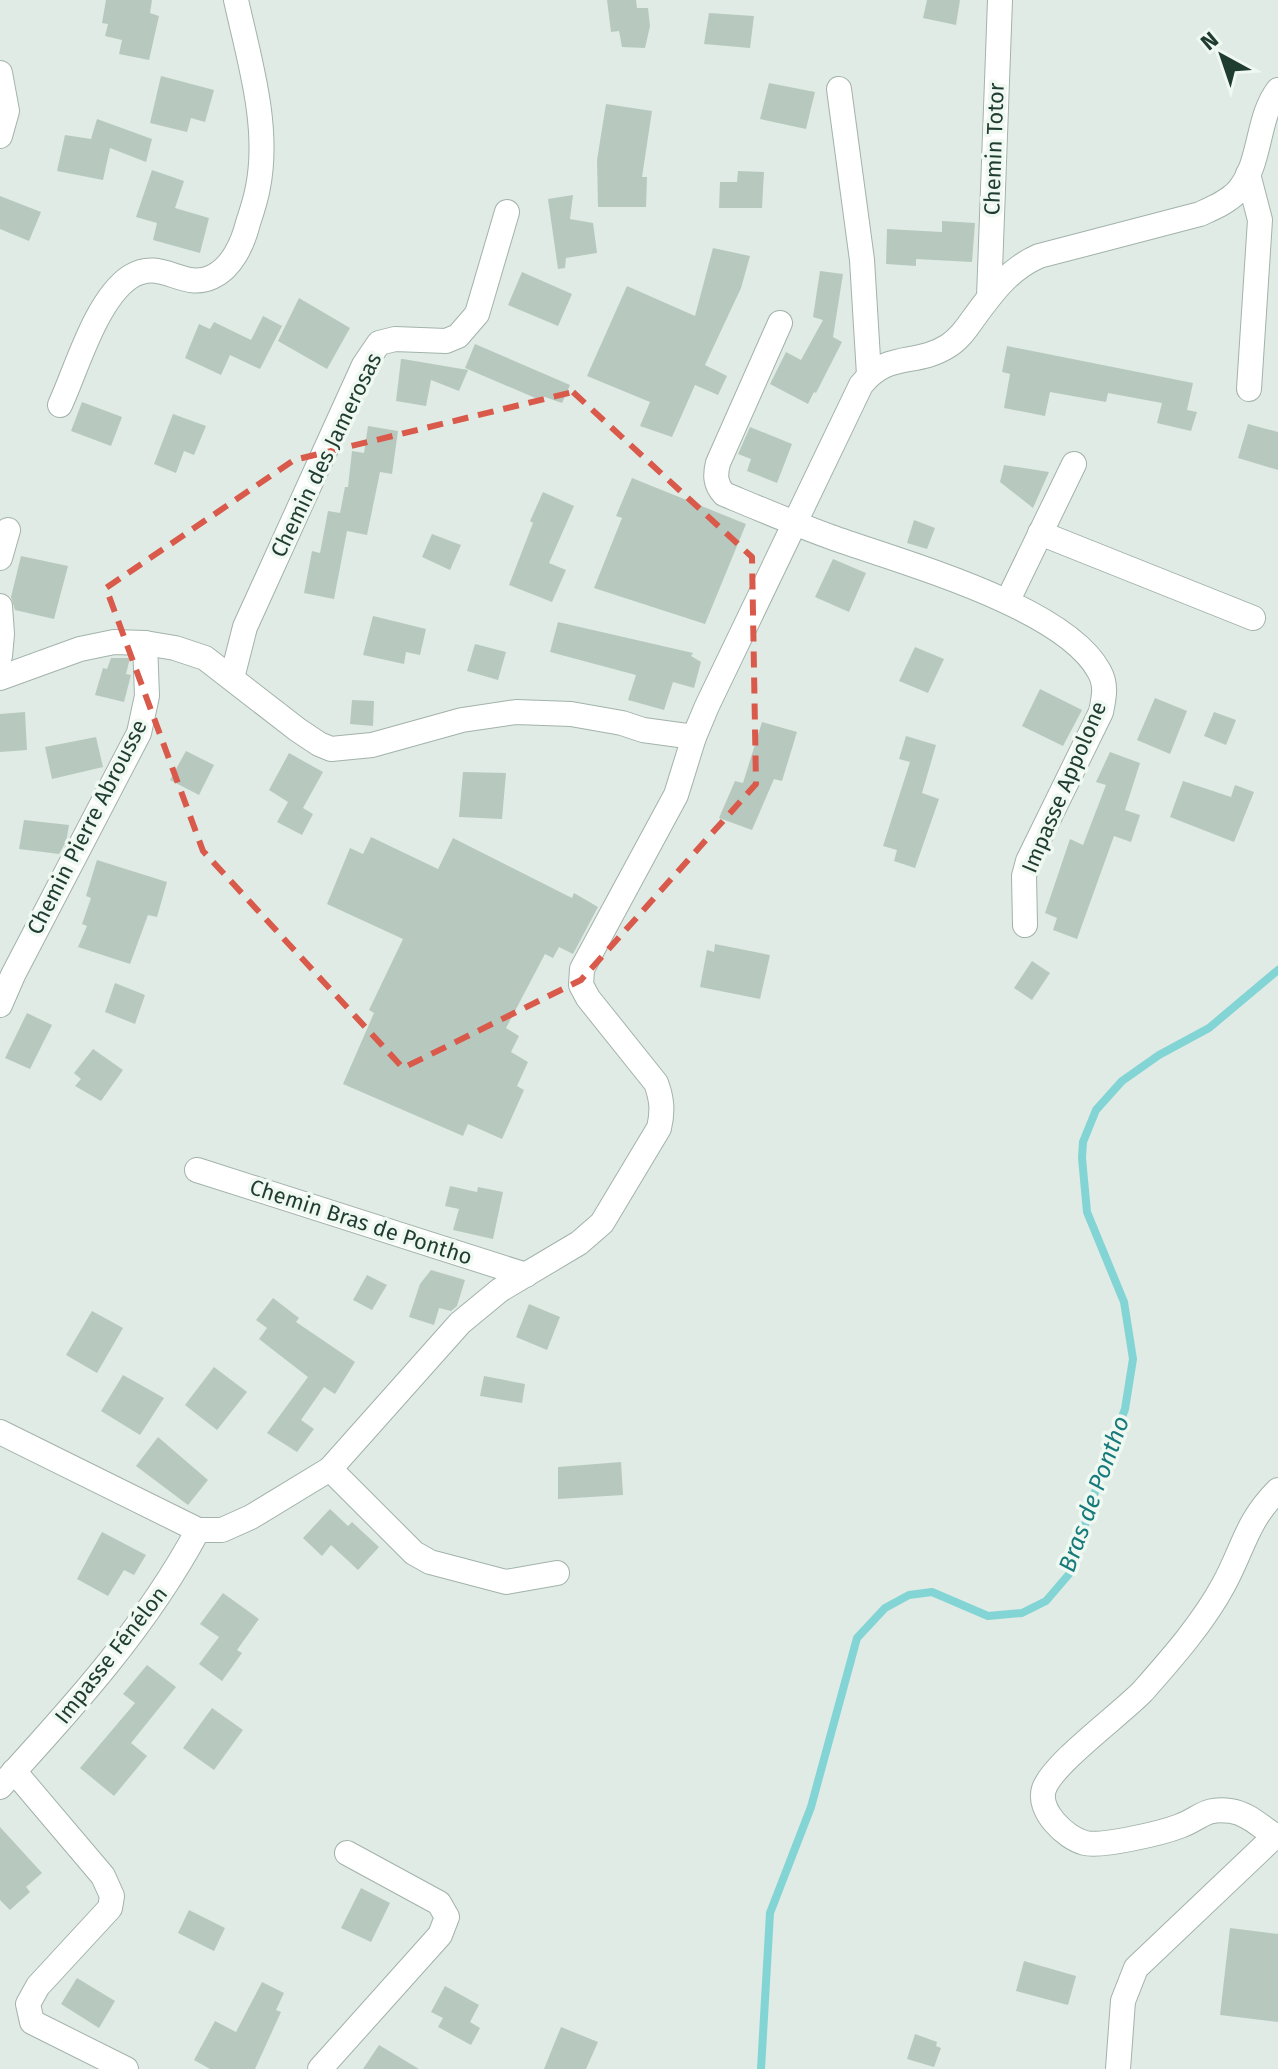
<svg xmlns="http://www.w3.org/2000/svg" width="1278" height="2069" viewBox="0 0 1278 2069" font-family="'Fira Sans',sans-serif">
<style>
.lines{fill:none;stroke-linecap:round;stroke-linejoin:round}
.stream{stroke:#83d4d4;stroke-width:8}
.building{fill:#b7c9bf}
.minor-casing{stroke:#a2b3aa;stroke-width:26}
.minor{stroke:#fff;stroke-width:24}
.marked{fill:none;stroke:#d9594a;stroke-width:6;stroke-dasharray:16 10;stroke-linejoin:round}
.labels{text-anchor:middle;dominant-baseline:central;stroke-width:7;stroke-linejoin:round;paint-order:stroke}
.street-label{font-size:22px;fill:#1f3c30;stroke:#f0f8f2}
.water-label{font-size:24px;font-style:italic;fill:#167a7b;stroke:#f0f8f2}
</style>
<rect width="100%" height="100%" fill="#dfebe4"/>
<g class="lines">
<polyline class="stream" points="761,2069 770,1913 811,1807 857,1638 885,1608 909,1595 932,1592 988,1616 1022,1613 1046,1601 1070,1573 1100,1476 1125,1409 1133,1359 1124,1302 1087,1212 1082,1158 1083,1142 1096,1110 1122,1081 1159,1055 1209,1028 1278,970"/>
</g>
<g class="building">
<polygon points="106,0 152,0 150,13 159,16 149,60 119,54 122,40 105,36 108,24 102,23"/>
<polygon points="607,0 636,0 637,8 648,8 650,26 645,48 622,47 619,31 611,32"/>
<polygon points="927,0 960,0 956,25 923,18"/>
<polygon points="709,13 754,16 750,48 704,44"/>
<polygon points="161,76 214,90 205,122 191,118 187,132 150,123"/>
<polygon points="769,83 815,92 806,129 760,119"/>
<polygon points="606,104 652,111 642,177 647,177 646,207 598,207 597,160"/>
<polygon points="97,119 152,139 146,162 110,148 103,180 57,171 65,135 91,139"/>
<polygon points="152,170 184,181 175,208 209,218 200,253 153,240 157,223 136,217"/>
<polygon points="738,171 764,172 762,208 719,208 720,182 737,182"/>
<polygon points="573,195 570,219 593,223 597,253 566,258 565,268 558,269 548,199"/>
<polygon points="0,196 41,212 29,241 0,229"/>
<polygon points="942,221 975,223 972,262 916,259 916,266 886,264 887,229 942,232"/>
<polygon points="713,248 750,256 741,288 705,365 727,376 718,395 695,385 672,437 640,426 650,402 587,376 627,286 695,316"/>
<polygon points="820,271 843,274 833,337 842,342 816,393 814,392 808,404 770,384 786,352 801,360 823,320 813,317"/>
<polygon points="522,272 572,294 558,326 508,305"/>
<polygon points="299,298 350,328 327,369 278,341"/>
<polygon points="263,316 282,326 260,369 230,355 221,375 185,358 199,324 210,329 214,322 251,340"/>
<polygon points="475,344 570,385 562,403 542,396 540,400 465,368"/>
<polygon points="1007,346 1193,383 1187,410 1197,412 1191,431 1157,423 1162,403 1108,393 1106,402 1050,392 1045,416 1004,408 1010,374 1002,372"/>
<polygon points="401,359 403,359 468,370 459,391 431,380 426,406 396,401"/>
<polygon points="82,402 122,417 111,446 71,431"/>
<polygon points="173,414 206,426 194,455 184,451 176,473 154,464"/>
<polygon points="1248,424 1278,432 1278,470 1238,458"/>
<polygon points="368,426 398,431 392,474 380,472 367,535 347,531 334,599 304,593 312,551 320,553 328,511 340,513 345,487 348,487 352,451 364,453"/>
<polygon points="750,427 792,444 777,483 747,471 751,459 738,454"/>
<polygon points="1004,465 1049,472 1033,508 1000,482"/>
<polygon points="632,478 746,524 705,624 594,588 622,518 616,516"/>
<polygon points="543,492 574,506 549,563 566,570 552,602 509,585 533,523 530,521"/>
<polygon points="914,520 935,528 927,549 907,543"/>
<polygon points="432,534 461,545 450,570 422,557"/>
<polygon points="21,556 68,566 54,619 15,610 11,597"/>
<polygon points="833,559 866,573 849,612 815,597"/>
<polygon points="373,616 426,629 420,655 406,652 404,664 363,655"/>
<polygon points="558,622 693,653 691,656 701,662 694,688 673,682 664,710 628,700 636,675 550,652"/>
<polygon points="475,644 506,652 498,680 467,671"/>
<polygon points="915,647 944,659 928,693 899,681"/>
<polygon points="111,658 130,658 126,674 131,675 124,702 95,695 103,668 107,669"/>
<polygon points="1040,689 1082,710 1063,746 1022,726"/>
<polygon points="1155,698 1187,711 1170,754 1137,740"/>
<polygon points="352,700 374,701 373,726 350,724"/>
<polygon points="25,712 27,750 0,752 0,714"/>
<polygon points="1214,712 1236,720 1226,745 1204,736"/>
<polygon points="762,722 797,732 782,781 774,779 752,830 719,818 735,781 743,783"/>
<polygon points="906,736 936,745 922,793 939,799 915,868 894,861 897,850 883,846 910,762 899,759"/>
<polygon points="96,737 103,767 52,779 45,747"/>
<polygon points="186,751 214,765 199,795 170,780"/>
<polygon points="1110,752 1140,763 1125,810 1140,815 1131,842 1114,836 1077,939 1053,930 1057,918 1045,913 1070,839 1083,845 1106,785 1096,782"/>
<polygon points="289,753 323,772 303,808 313,814 302,835 277,822 288,802 269,790"/>
<polygon points="463,772 506,773 502,819 459,817"/>
<polygon points="1183,781 1231,797 1235,785 1254,792 1234,842 1170,817"/>
<polygon points="24,820 69,825 66,842 59,854 19,849"/>
<polygon points="371,837 438,869 453,838 572,898 574,893 598,907 573,954 559,947 553,958 545,954 506,1028 519,1036 511,1052 528,1062 517,1086 524,1090 502,1139 468,1124 463,1136 343,1084 374,1013 369,1010 403,939 327,904 350,848 363,854"/>
<polygon points="97,860 167,882 157,917 148,915 130,964 78,947 87,926 82,924 91,898 86,896"/>
<polygon points="715,944 770,955 760,999 700,987 707,950 714,952"/>
<polygon points="1032,961 1050,973 1032,1000 1014,988"/>
<polygon points="115,983 145,995 135,1024 105,1012"/>
<polygon points="27,1013 52,1025 30,1069 5,1058"/>
<polygon points="93,1049 123,1070 101,1101 75,1086 81,1079 74,1073"/>
<polygon points="450,1186 477,1192 478,1187 503,1192 493,1239 453,1230 459,1209 445,1206"/>
<polygon points="431,1270 465,1280 457,1306 451,1311 439,1308 434,1325 409,1317 420,1284"/>
<polygon points="367,1275 387,1285 372,1310 353,1300"/>
<polygon points="273,1298 299,1318 296,1322 355,1362 335,1394 324,1387 301,1420 314,1429 297,1452 267,1433 308,1377 259,1339 267,1328 256,1320"/>
<polygon points="529,1304 560,1317 547,1350 516,1337"/>
<polygon points="92,1311 123,1328 97,1373 66,1355"/>
<polygon points="214,1367 247,1392 217,1430 185,1405"/>
<polygon points="123,1375 164,1398 140,1435 101,1411"/>
<polygon points="484,1376 525,1384 522,1403 480,1396"/>
<polygon points="158,1437 208,1480 188,1505 136,1466"/>
<polygon points="621,1462 623,1495 558,1499 558,1467"/>
<polygon points="330,1509 348,1526 352,1522 379,1547 358,1570 331,1545 322,1556 303,1538"/>
<polygon points="102,1532 146,1555 134,1575 124,1570 108,1596 77,1579"/>
<polygon points="223,1593 259,1619 237,1650 242,1653 222,1681 199,1664 219,1637 200,1624"/>
<polygon points="147,1665 176,1687 131,1743 147,1756 114,1796 80,1768 135,1703 123,1694"/>
<polygon points="212,1708 243,1730 214,1770 183,1748"/>
<polygon points="0,1827 42,1873 26,1887 30,1892 10,1910 0,1900"/>
<polygon points="361,1888 390,1903 371,1942 341,1928"/>
<polygon points="189,1910 225,1928 214,1951 178,1933"/>
<polygon points="1230,1928 1278,1934 1278,2022 1220,2015"/>
<polygon points="1024,1961 1076,1976 1068,2005 1016,1991"/>
<polygon points="77,1978 115,2001 99,2028 61,2004"/>
<polygon points="262,1982 284,1993 276,2010 281,2012 255,2069 210,2069 194,2060 215,2021 236,2032"/>
<polygon points="445,1986 479,2005 470,2022 480,2028 471,2045 438,2027 443,2018 431,2012"/>
<polygon points="561,2027 598,2042 586,2069 544,2069"/>
<polygon points="915,2034 937,2042 936,2046 941,2048 934,2067 907,2059"/>
<polygon points="379,2045 419,2069 363,2069"/>
</g>
<g class="lines">
<defs>
<g id="minor">
<polyline points="0,73 7,111 0,136"/>
<polyline points="839,89 862,260 869,375"/>
<polyline points="1248,174 1260,220 1249,389"/>
<polyline points="989,297 1000,0"/>
<path d="M 780,323 L 718,463 C 715,475 715,484 724,494 C 760,509 795,524 831,537 C 900,562 1064,606 1099,671 C 1107,685 1104,697 1101,712 L 1028,861 L 1024,876 L 1025,925"/>
<path d="M 60,405 C 77,368 96,300 130,277 C 162,257 182,291 212,277 C 232,268 243,243 248,223 C 252,211 256,199 258,187 C 270,126 249,59 236,0"/>
<polyline points="1040,533 1253,618"/>
<polyline points="0,558 8,530"/>
<polyline points="1008,600 1074,464"/>
<polyline points="0,606 2,634 0,656"/>
<polyline points="0,678 80,649 114,642 145,643 175,648 205,658 298,730 319,744 331,749 372,745 462,720 516,712 571,714 622,723 643,730 694,737"/>
<polyline points="232,678 245,627 364,365 379,343 395,339 446,341 458,336 477,314 507,212"/>
<polyline points="0,1005 13,975 139,733 147,696 145,643"/>
<polyline points="197,1170 526,1275"/>
<path d="M 0,1432 L 198,1530 L 222,1530 L 251,1517 L 330,1469 L 460,1323 L 500,1290 L 579,1243 L 602,1223 L 659,1128 C 663,1111 662,1099 656,1083 L 588,998 L 581,985 L 582,969 L 676,795 L 694,737 L 707,706 L 861,385 C 889,350 915,367 948,346 C 959,339 966,329 973,319 C 992,293 1009,269 1039,256 L 1200,214 C 1213,208 1228,202 1238,191 C 1262,163 1256,119 1278,90"/>
<polyline points="330,1469 414,1553 430,1562 506,1582 557,1573"/>
<path d="M 1278,1490 C 1246,1522 1244,1547 1224,1584 C 1203,1623 1172,1658 1143,1691 C 1121,1714 1052,1764 1044,1789 C 1037,1810 1065,1838 1085,1843 C 1102,1847 1162,1833 1180,1826 C 1201,1818 1205,1807 1231,1811 C 1250,1814 1262,1829 1278,1837"/>
<polyline points="14,1771 103,1876 112,1896 110,1908 38,1986 28,2004 32,2022 126,2069"/>
<path d="M 0,1787 C 74,1706 146,1627 198,1530"/>
<polyline points="320,2069 440,1935 447,1917 439,1903 347,1853"/>
<polyline points="1118,2069 1123,2001 1136,1968 1275,1836"/>
</g>
</defs>
<use href="#minor" class="minor-casing"/>
<use href="#minor" class="minor"/>
</g>
<path class="marked" d="M 573,392 L 752,557 L 756,784 L 581,980 L 403,1068 L 203,851 L 106,588 L 294,460 Z"/>
<g class="labels">
<g class="street-label">
<text transform="translate(994 149) rotate(-88)">Chemin Totor</text>
<text transform="translate(326 455) rotate(-64)">Chemin des Jamerosas</text>
<text transform="translate(1064 787) rotate(-67)">Impasse Appolone</text>
<text transform="translate(87 827) rotate(-63)">Chemin Pierre Abrousse</text>
<text transform="translate(361 1222) rotate(18)">Chemin Bras de Pontho</text>
<text transform="translate(111 1655) rotate(-52)">Impasse Fénélon</text>
</g>
<g class="water-label">
<text transform="translate(1094 1494) rotate(-70)">Bras de Pontho</text>
</g>
</g>
<g transform="translate(1222 56) rotate(320)" stroke="#f0f8f2" stroke-width="6" paint-order="stroke">
<path d="M0-6L14 30L0 20L-14 30Z" fill="#1f3c30"/>
<text y="-12" font-size="22" font-weight="bold" text-anchor="middle" fill="#1f3c30">N</text>
</g>
</svg>
